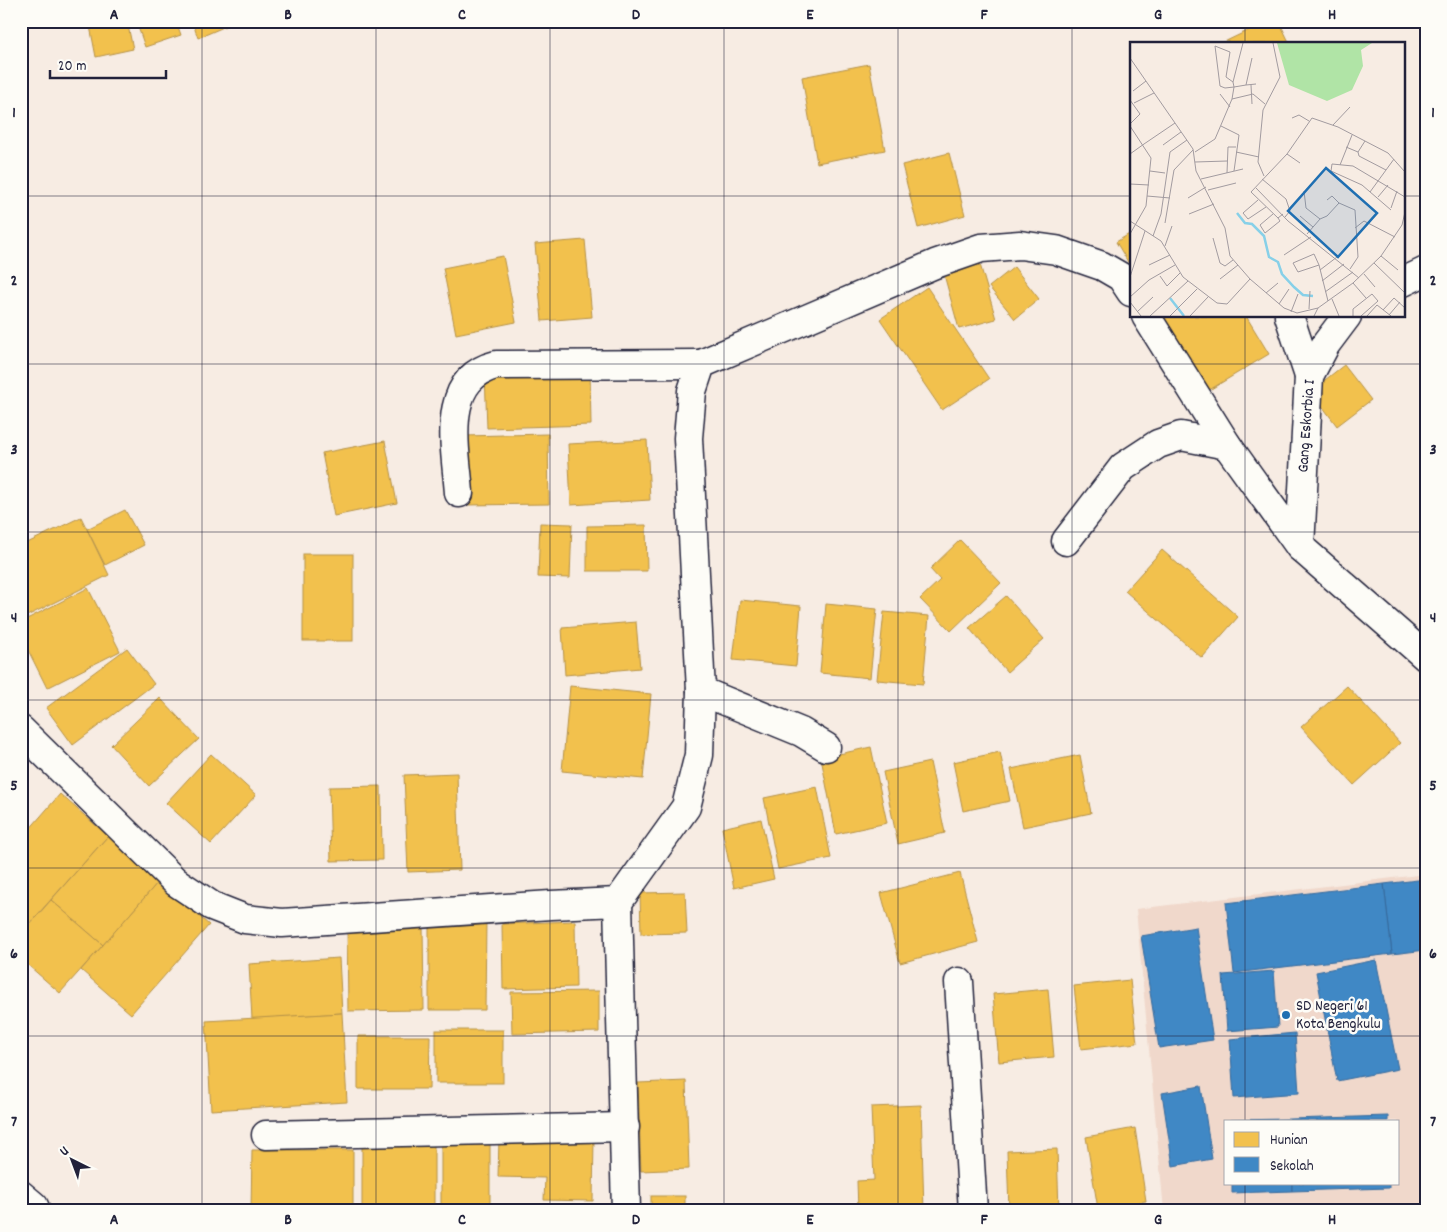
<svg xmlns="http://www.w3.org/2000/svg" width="1447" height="1232" viewBox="0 0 1447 1232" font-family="Dekko,sans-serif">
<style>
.built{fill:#f0d8cb;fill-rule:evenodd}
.homes{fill:#f2c14e;stroke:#b49148}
.schools{fill:#3f88c5;stroke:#36699c}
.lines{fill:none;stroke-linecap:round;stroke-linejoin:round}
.street-casing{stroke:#22223b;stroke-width:31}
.street{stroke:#fdfcf7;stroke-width:28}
.grid{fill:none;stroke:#22223b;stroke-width:1;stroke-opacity:0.55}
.poi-dot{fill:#1f6fb2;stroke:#fdfcf7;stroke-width:2}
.labels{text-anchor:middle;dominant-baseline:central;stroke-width:5;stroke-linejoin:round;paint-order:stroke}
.street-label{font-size:16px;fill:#22223b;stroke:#fdfcf7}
.poi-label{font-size:16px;fill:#22223b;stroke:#fdfcf7;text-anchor:start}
.inset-river{fill:none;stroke:#87d0e8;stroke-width:2.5}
.inset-road{fill:none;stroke:#a29ba0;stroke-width:1}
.view{fill:#1f6fb2;fill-opacity:0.15;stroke:#1f6fb2;stroke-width:2.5}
.inset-edge{fill:none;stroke:#22223b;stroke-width:2.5}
.neatline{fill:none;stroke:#22223b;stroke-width:2}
.grid-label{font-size:16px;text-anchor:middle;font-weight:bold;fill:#22223b}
</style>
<rect width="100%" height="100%" fill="#f7ece3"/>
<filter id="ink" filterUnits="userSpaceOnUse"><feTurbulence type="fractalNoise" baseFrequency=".02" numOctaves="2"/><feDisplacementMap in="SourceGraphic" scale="10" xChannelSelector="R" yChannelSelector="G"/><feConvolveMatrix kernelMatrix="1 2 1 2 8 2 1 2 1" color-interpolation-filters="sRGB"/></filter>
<g filter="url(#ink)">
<path class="built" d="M 1426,874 L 1426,1211 L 1164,1211 L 1136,909 ZM 1226,1121 L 1398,1121 L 1398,1183 L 1226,1183 Z"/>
<g class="homes">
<polygon points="89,21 127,21 133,49 96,57"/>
<polygon points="136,21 176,21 181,35 145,47"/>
<polygon points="192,21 233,21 233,23 198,38"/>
<polygon points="252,21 267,21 253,25"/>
<polygon points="1268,21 1279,21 1290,44 1220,44"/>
<polygon points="869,64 885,150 817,163 802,77"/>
<polygon points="949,153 965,215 918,228 902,165"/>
<polygon points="1131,233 1131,267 1116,242"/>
<polygon points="585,240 592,317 542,321 535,244"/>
<polygon points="503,256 516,322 456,334 443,268"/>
<polygon points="979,261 996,319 959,329 943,271"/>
<polygon points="1014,267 1039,299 1015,319 989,287"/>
<polygon points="927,287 989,379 942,410 880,319"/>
<polygon points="1160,316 1246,316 1269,354 1206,392"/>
<polygon points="1344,365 1371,400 1337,426 1311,391"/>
<polygon points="590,370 591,425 487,428 485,373"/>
<polygon points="548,434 549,504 465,505 464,436"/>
<polygon points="647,440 650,500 571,505 568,444"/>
<polygon points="385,441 397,503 334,516 322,453"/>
<polygon points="125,510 144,545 105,565 87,529"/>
<polygon points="81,517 109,575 21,619 21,546"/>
<polygon points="540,523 572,524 570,578 538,577"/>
<polygon points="646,525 647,571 587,571 587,526"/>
<polygon points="960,540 1001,583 951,631 920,599 940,580 930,569"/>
<polygon points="1162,550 1238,617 1202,658 1125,591"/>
<rect x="303" y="554" width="50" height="87"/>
<polygon points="88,588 120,651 47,688 21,636 21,622"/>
<polygon points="1006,596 1044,639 1007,672 969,628"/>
<polygon points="740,600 801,606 796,666 733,660"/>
<polygon points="826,604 877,609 870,678 820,673"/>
<polygon points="884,612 929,616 923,684 877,680"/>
<polygon points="636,622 640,668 565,675 562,628"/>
<polygon points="127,648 154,684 73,745 46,708"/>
<polygon points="570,686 651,694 643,779 562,771"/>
<polygon points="1347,686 1400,743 1354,785 1301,727"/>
<polygon points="160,698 199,739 149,786 111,745"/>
<polygon points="871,747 887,823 836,834 821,758"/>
<polygon points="1000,752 1010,801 963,811 953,762"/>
<polygon points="211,754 256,795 211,844 166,803"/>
<polygon points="1080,755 1091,813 1023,827 1011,769"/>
<polygon points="930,762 945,833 898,844 883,772"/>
<polygon points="457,773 460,870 408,872 404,775"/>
<polygon points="381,786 382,860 331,861 329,787"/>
<polygon points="817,787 831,858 778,869 764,798"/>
<polygon points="60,794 108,836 30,923 21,915 21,839"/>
<polygon points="761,819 774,879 734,888 722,828"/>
<polygon points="108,836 159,881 103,945 51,900"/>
<polygon points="960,873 978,942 900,963 881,893"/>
<polygon points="159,881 209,925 131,1014 81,970"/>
<polygon points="685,892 687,933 641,934 640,893"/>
<polygon points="51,900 103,945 60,993 21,959 21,934"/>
<polygon points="429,920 486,920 485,1010 429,1010"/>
<polygon points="575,921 576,987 503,989 502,924"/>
<polygon points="423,925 424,1010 348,1011 347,927"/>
<polygon points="339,958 342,1013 252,1019 249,964"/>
<polygon points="1130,980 1137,1043 1081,1049 1074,986"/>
<polygon points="1048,989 1054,1057 999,1062 993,994"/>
<polygon points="599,991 599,1032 512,1034 511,992"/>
<polygon points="342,1013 347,1102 211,1110 206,1021"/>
<rect x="436" y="1030" width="67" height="53"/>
<polygon points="358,1036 430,1036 429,1089 358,1089"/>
<polygon points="686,1081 689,1169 641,1171 638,1083"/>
<polygon points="921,1105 924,1211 858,1211 857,1181 874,1180 871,1107"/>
<polygon points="1135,1128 1146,1201 1098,1209 1086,1137"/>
<rect x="441" y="1138" width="49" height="73"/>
<polygon points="499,1138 594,1139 593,1201 544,1200 545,1178 498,1177"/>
<polygon points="434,1144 434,1211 362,1211 362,1145"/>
<polygon points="1057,1149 1059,1211 1009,1211 1007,1151"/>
<polygon points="252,1150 353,1150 353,1211 251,1211"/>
<rect x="651" y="1196" width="34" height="15"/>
</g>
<g class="schools">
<polygon points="1426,879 1426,950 1392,954 1384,884"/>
<polygon points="1384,884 1392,954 1234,973 1226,903"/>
<polygon points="1196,927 1213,1040 1159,1048 1141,936"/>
<polygon points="1376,960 1398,1069 1337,1081 1316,972"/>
<polygon points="1274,971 1278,1027 1227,1031 1223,975"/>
<polygon points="1295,1033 1299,1093 1234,1098 1230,1039"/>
<polygon points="1201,1086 1212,1159 1173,1166 1162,1093"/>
<polygon points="1388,1116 1388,1121 1291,1121 1291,1119"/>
<polygon points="1291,1119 1291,1121 1231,1121 1231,1120"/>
<polygon points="1232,1183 1292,1183 1292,1191 1232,1193"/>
<polygon points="1292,1183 1389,1183 1389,1188 1292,1191"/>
</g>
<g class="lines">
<defs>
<g id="street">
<polyline points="1403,282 1426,271"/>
<polyline points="1146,316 1227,445 1300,547 1426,657"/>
<polyline points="1289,316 1309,376"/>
<path d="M 459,493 C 456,450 439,379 496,365 L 701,364"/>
<polyline points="1066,541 1123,467 1158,444 1181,436 1227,445"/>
<polyline points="1300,547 1309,376 1326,344 1347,316"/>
<polyline points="701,691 801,732 826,747"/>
<polyline points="21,730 176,882 212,906 245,919 282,923 551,905 618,902 626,1211"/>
<polyline points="618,902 686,807 699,755 701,691 688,438 692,391 701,364 935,264 981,248 1020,245 1056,250 1102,266 1121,277 1131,292"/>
<polyline points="959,982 973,1211"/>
<polyline points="266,1135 625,1127"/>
<polyline points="21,1195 34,1206 36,1211"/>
</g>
</defs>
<use href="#street" class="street-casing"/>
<use href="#street" class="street"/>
</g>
</g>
<path class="grid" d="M 202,21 L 202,1211M 376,21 L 376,1211M 550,21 L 550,1211M 724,21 L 724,1211M 898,21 L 898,1211M 1072,21 L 1072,1211M 1245,21 L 1245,44M 21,196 L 1131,196M 1403,196 L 1426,196M 1245,316 L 1245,1121M 21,364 L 1426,364M 21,532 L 1426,532M 21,700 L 1426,700M 21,868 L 1426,868M 21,1036 L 1426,1036M 1245,1183 L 1245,1211"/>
<circle class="poi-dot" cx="1286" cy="1015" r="5"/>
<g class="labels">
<g class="street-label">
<text transform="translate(1307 426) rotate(-86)">Gang Eskorbia I</text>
</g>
<g class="poi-label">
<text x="1296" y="1006">SD Negeri 61<tspan x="1296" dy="18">Kota Bengkulu</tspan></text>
</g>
</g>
<g transform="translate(1130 42)">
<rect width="275" height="275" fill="#f7ece3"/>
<path d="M 147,1 L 242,1 L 231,8 L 233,24 L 222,48 L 197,59 L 159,43 Z" fill="#b0e4a6"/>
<path class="inset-river" d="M 107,171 L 115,181 L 122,182 L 134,194 L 139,215 L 148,220 L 152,232 L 164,245 L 173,253 L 183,254M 40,256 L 54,274"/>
<path class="inset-road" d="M 0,16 L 63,107 L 66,129 L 95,186 L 100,214 L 120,237 L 154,266 L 167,271 L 188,266M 103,40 L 113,1M 116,43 L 122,16M 121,43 L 122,62M 3,49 L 16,39M 90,52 L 100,65M 102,57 L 123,52 L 135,62M 0,58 L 10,72 L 0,82M 4,61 L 24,51M 162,76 L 169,73 L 179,79M 203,83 L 220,65M 0,84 L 21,116 L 16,164 L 0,192M 91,84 L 109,93 L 104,129M 14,102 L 45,81M 33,103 L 51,90M 216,105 L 228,110 L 235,99M 65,110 L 85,97 L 102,57 L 104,45 L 103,40 L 96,35 L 100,10 L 85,4 L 90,44 L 95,46 L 104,45 L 116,43 L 126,42M 106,110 L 129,115M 228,110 L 229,114 L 256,128M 0,112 L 14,102M 157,112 L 170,121M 65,120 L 97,119M 210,123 L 222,93M 20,129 L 35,131M 97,131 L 98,105 L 106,105M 134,134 L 128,120 L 133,68 L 150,35 L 143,1M 71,137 L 113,127M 132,137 L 156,157 L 160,169 L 155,175M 0,142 L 19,143M 126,146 L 158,179 L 229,236M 78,148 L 106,141M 174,149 L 176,166 L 190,177 L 177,192M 240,150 L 264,117M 17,154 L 40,156M 248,155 L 258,143M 58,156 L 76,145M 128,158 L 113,171 L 118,177 L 136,165M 197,158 L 202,154 L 209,161M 261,166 L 267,149M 261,168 L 232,143 L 201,129 L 202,122 L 223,124 L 275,155M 59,172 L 84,162M 143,172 L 130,183 L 135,191 L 150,179 L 148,176M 153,172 L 148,176 L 121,150 L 157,112 L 182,76 L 208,85 L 258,111 L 275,130M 170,174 L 183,185M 190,177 L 197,174 L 209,161 L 225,168 L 228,215 L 220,227M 0,179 L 31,199 L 53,235 L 87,261 L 97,262 L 120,237M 35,181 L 44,128 L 63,108M 225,186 L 234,179 L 265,195M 23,194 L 31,172 L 40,110 L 57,98M 83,196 L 90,221 L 95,224 L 103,218M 35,204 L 42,184M 154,213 L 181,195M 251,214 L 268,228M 244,221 L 275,251M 19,223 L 40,213M 189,223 L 168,230 L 163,221 L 184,212 L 189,223 L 198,259M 190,228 L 207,215M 234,232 L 245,245M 30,234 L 37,244 L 50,231M 0,235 L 15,189M 90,237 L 108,223M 192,239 L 214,222M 223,241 L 236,256M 195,250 L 223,230M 136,251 L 148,241M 0,255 L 19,238 L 45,223M 202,257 L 209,274M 0,260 L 11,274M 149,262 L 159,247M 179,267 L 180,249M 253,268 L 264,256 L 275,266M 7,270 L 23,255M 161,270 L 168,252M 259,273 L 270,260M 20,274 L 58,239M 40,274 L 67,247M 60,274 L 78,255M 184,274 L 188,266 L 223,241 L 251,214 L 272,183 L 275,170M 223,274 L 223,267 L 242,252 L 248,259 L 231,274M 237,274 L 247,263 L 261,274"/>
<path class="view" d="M 196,126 L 247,171 L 208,215 L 158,169 Z"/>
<rect width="275" height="275" class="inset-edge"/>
</g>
<rect width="1447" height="1232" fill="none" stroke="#fdfcf7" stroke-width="55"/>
<rect x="1224" y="1120" width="175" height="65" fill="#fdfcf7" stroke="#a5a5ac"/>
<rect x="1234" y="1132" width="25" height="15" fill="#f2c14e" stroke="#a5a5ac"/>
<text x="1270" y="1144" font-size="15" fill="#22223b">Hunian</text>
<rect x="1234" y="1157" width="25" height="15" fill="#3f88c5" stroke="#a5a5ac"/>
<text x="1270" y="1170" font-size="15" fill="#22223b">Sekolah</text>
<g transform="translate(72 1160) rotate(318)" stroke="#fdfcf7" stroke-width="4" paint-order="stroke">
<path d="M0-4L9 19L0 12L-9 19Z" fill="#22223b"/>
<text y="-8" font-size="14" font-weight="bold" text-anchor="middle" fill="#22223b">U</text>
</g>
<path d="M50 70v8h116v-8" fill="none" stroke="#22223b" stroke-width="2.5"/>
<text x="58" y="70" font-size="15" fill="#22223b" stroke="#fdfcf7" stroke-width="4" paint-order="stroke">20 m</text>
<rect x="28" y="28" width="1392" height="1176" class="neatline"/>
<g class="grid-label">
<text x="114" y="19">A</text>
<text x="288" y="19">B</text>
<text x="462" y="19">C</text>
<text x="636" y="19">D</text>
<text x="810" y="19">E</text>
<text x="984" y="19">F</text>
<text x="1158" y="19">G</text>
<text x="1332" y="19">H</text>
<text x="14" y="117">1</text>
<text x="1433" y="117">1</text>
<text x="14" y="285">2</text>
<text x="1433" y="285">2</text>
<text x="14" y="454">3</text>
<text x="1433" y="454">3</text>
<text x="14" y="622">4</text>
<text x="1433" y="622">4</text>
<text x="14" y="790">5</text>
<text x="1433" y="790">5</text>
<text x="14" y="958">6</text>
<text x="1433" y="958">6</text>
<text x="14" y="1126">7</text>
<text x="1433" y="1126">7</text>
<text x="114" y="1224">A</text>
<text x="288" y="1224">B</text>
<text x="462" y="1224">C</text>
<text x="636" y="1224">D</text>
<text x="810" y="1224">E</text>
<text x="984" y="1224">F</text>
<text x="1158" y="1224">G</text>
<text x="1332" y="1224">H</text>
</g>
</svg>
